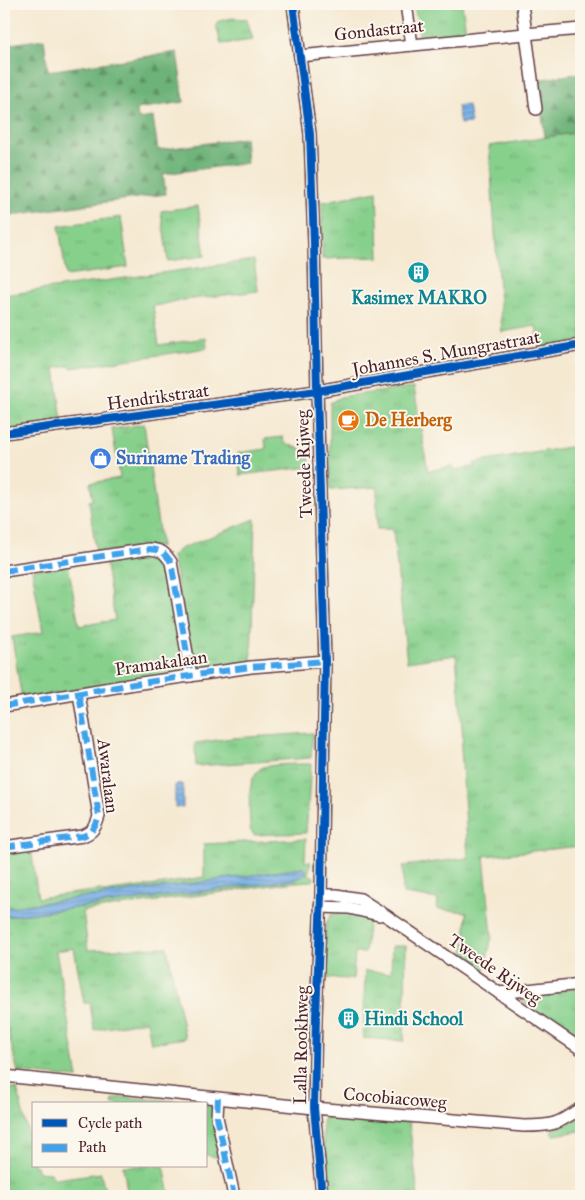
<svg xmlns="http://www.w3.org/2000/svg" width="585" height="1200" viewBox="0 0 585 1200" font-family="'IM FELL Great Primer',serif">
<style>
.grass{fill:url(#grass-tufts);stroke:#68785c}
.forest{fill:url(#forest-firs);stroke:#5c6852}
.water{fill:url(#water-rules);stroke:#5f6688}
.lines{fill:none;stroke-linecap:round;stroke-linejoin:round}
.minor-casing{stroke:#643d44;stroke-width:14}
.minor{stroke:#fff;stroke-width:11}
.quiet{stroke:#40a2eb;stroke-width:6;stroke-dasharray:12 6;stroke-linecap:butt}
.cycleway-casing{stroke:#fbf7ec;stroke-width:11}
.cycleway{stroke:#0057b8;stroke-width:8}
.labels{text-anchor:middle;dominant-baseline:central;stroke-width:4;stroke-linejoin:round;paint-order:stroke}
.street-label{font-size:18px;fill:#4a1f2b;stroke:#fbf7ec}
.culture-label{font-size:18px;font-weight:bold;fill:#0d838f;stroke:#fbf7ec}
.food-label{font-size:18px;font-weight:bold;fill:#c56008;stroke:#fbf7ec;text-anchor:start}
.shop-label{font-size:18px;font-weight:bold;fill:#366cbe;stroke:#fbf7ec;text-anchor:start}
</style>
<defs>
<pattern id="grass-tufts" width="24" height="20" patternUnits="userSpaceOnUse" patternTransform="scale(1.25)"><rect width="24" height="20" fill="#87d08c"/><path d="M3 7l-1-3M5 7V3M7 7l1-3M15 17l-1-3M17 17v-4M19 17l1-3" fill="none" stroke="#76b279"/></pattern>
<pattern id="forest-firs" width="22" height="20" patternUnits="userSpaceOnUse" patternTransform="scale(1.25)"><rect width="22" height="20" fill="#6db278"/><path d="M5 1l3.5 6h-7zM16 11l3.5 6h-7z" fill="#5c9063"/></pattern>
<pattern id="water-rules" width="6" height="5" patternUnits="userSpaceOnUse" patternTransform="scale(1.25)"><rect width="6" height="5" fill="#74aee5"/><path d="M0 2.5h6" fill="none" stroke="#618dba"/></pattern>
</defs>
<rect width="100%" height="100%" fill="#fbf7ec"/>
<filter id="ink" filterUnits="userSpaceOnUse"><feTurbulence type="fractalNoise" baseFrequency=".02" numOctaves="2"/><feDisplacementMap in="SourceGraphic" scale="10" xChannelSelector="R" yChannelSelector="G"/><feConvolveMatrix kernelMatrix="1 2 1 2 8 2 1 2 1" color-interpolation-filters="sRGB"/></filter>
<filter id="wash" filterUnits="userSpaceOnUse"><feTurbulence type="fractalNoise" baseFrequency=".0096" numOctaves="4" result="noise"/><feDisplacementMap in="SourceGraphic" scale="20" xChannelSelector="R" yChannelSelector="G"/><feGaussianBlur stdDeviation="1.12" result="paint"/><feColorMatrix in="noise" values="0 0 0 0 0 0 0 0 0 0 0 0 0 0 0 0 0 1.4 0 .05"/><feComposite in="paint" operator="in"/></filter>
<g filter="url(#wash)">
<rect width="100%" height="100%" fill="#f5e9d2"/>
<g class="grass">
<polygon points="414,4 462,4 466,32 420,36 419,34"/>
<polygon points="233,18 242,20 247,19 253,40 221,44 216,25 219,21"/>
<polygon points="581,132 581,341 540,348 536,326 502,332 489,146"/>
<polygon points="377,191 379,257 322,259 322,202"/>
<polygon points="198,206 205,256 168,261 161,211"/>
<polygon points="121,217 128,267 66,276 59,226"/>
<polygon points="254,260 258,291 176,301 161,305 153,306 159,345 206,338 207,348 71,368 69,366 55,368 62,422 4,430 4,295"/>
<polygon points="414,387 428,471 453,466 454,470 475,466 474,463 581,445 581,846 484,856 492,936 483,977 464,963 467,912 437,909 438,899 403,894 403,866 468,858 461,747 463,739 456,655 407,662 393,529 377,529 377,487 330,490 330,403 340,397"/>
<polygon points="144,424 161,546 96,552 89,501 93,500 90,483 120,478 112,429"/>
<polygon points="283,437 284,443 309,452 310,467 240,475 238,453 266,449 265,439"/>
<polygon points="255,519 251,664 200,671 196,668 193,660 172,556 180,549"/>
<polygon points="154,553 165,560 185,663 181,671 177,674 22,700 12,637 43,632 32,570 68,565 79,626 115,620 105,560"/>
<polygon points="313,733 311,758 196,766 195,743 233,738"/>
<path d="M 311,764 L 306,833 L 254,835 L 250,829 C 250,812 244,770 267,766 C 281,764 297,764 311,764 Z"/>
<polygon points="306,839 305,862 311,862 308,874 314,877 314,880 312,881 295,882 83,911 88,950 167,947 185,1038 151,1043 147,1021 94,1030 90,1003 84,1003 74,948 56,951 78,1078 18,1072 4,1015 4,917 291,880 299,878 303,868 168,887 137,890 6,908 4,890 4,852 31,848 38,898 101,890 102,892 163,884 204,877 204,844"/>
<polygon points="340,912 359,915 370,918 368,927 365,953 355,953 353,979 323,978 326,923 331,915"/>
<polygon points="392,946 406,946 404,1041 363,1038 365,971 391,973"/>
<polygon points="581,987 581,1046 523,1003 523,997 525,995"/>
<polygon points="4,1088 17,1089 34,1157 34,1166 36,1166 38,1172 50,1173 55,1179 101,1173 106,1196 4,1196"/>
<polygon points="121,1097 201,1103 209,1104 212,1107 220,1154 216,1157 206,1155 206,1104 112,1104 113,1100"/>
<polygon points="334,1114 409,1121 418,1196 328,1196 322,1122 324,1118"/>
<polygon points="581,1117 581,1131 554,1135 551,1133 552,1130"/>
<polygon points="123,1166 164,1166 170,1196 128,1196"/>
</g>
<g class="forest">
<polygon points="44,39 48,71 177,52 184,102 137,109 138,119 153,117 158,150 245,138 247,163 163,174 166,194 4,216 4,45"/>
<polygon points="581,73 581,132 545,137 537,80"/>
</g>
<g class="water">
<polygon points="468,105 471,123 460,124 457,106"/>
<polygon points="178,783 183,785 183,807 175,808 175,785 177,785"/>
<polygon points="303,868 306,869 306,874 299,878 291,880 4,917 4,908 137,890 168,887"/>
</g>
</g>
<g filter="url(#ink)">
<g class="lines">
<defs>
<g id="minor">
<polyline points="293,4 310,134 314,244 317,391 325,661 321,895 316,1016 314,1108 322,1196"/>
<polyline points="406,4 412,45"/>
<polyline points="522,4 536,109"/>
<polyline points="300,56 525,34 581,29"/>
<polyline points="4,433 317,391 581,345"/>
<path d="M 4,571 L 149,549 C 162,550 164,552 171,562 L 191,676"/>
<polyline points="4,706 134,684 251,667 325,661"/>
<path d="M 4,847 L 83,836 C 93,832 96,827 99,816 L 79,694"/>
<polyline points="321,895 336,895 360,899 388,917 581,1049"/>
<polyline points="320,907 349,908 379,915"/>
<polyline points="499,993 581,984"/>
<path d="M 4,1076 L 314,1108 L 524,1126 C 553,1126 558,1124 581,1108"/>
<polyline points="218,1098 217,1117 234,1196"/>
</g>
</defs>
<use href="#minor" class="minor-casing"/>
<use href="#minor" class="minor"/>
<g class="quiet">
<path d="M 4,571 L 149,549 C 162,550 164,552 171,562 L 191,676"/>
<polyline points="4,706 134,684 251,667 325,661"/>
<path d="M 4,847 L 83,836 C 93,832 96,827 99,816 L 79,694"/>
<polyline points="218,1098 217,1117 234,1196"/>
</g>
<defs>
<g id="cycleway">
<polyline points="293,4 310,134 314,244 317,391 325,661 321,895 316,1016 314,1108 322,1196"/>
<polyline points="4,433 317,391 581,345"/>
</g>
</defs>
<use href="#cycleway" class="cycleway-casing"/>
<use href="#cycleway" class="cycleway"/>
</g>
</g>
<defs>
<symbol id="building-disc" viewBox="-11 -11 22 22"><circle r="9.5" fill="#0f9aa8" stroke="#fbf7ec"/><path d="M-4-6H4V6H1V3H-1V6H-4ZM-2.5-4.3h1.7v1.8h-1.7ZM.8-4.3h1.7v1.8H.8ZM-2.5-1h1.7V.8h-1.7ZM.8-1h1.7V.8H.8Z" fill="#fff"/></symbol>
<symbol id="cafe-disc" viewBox="-11 -11 22 22"><circle r="9.5" fill="#e8710a" stroke="#fbf7ec"/><path d="M-5.5-4.5H6V0H3Q3 3.5 0 3.5H-2.5Q-5.5 3.5-5.5 0ZM3-3.2v2h1.7v-2ZM-6 4.5H4V6H-6Z" fill="#fff"/></symbol>
<symbol id="shop-disc" viewBox="-11 -11 22 22"><circle r="9.5" fill="#3f7fe0" stroke="#fbf7ec"/><path d="M-5-2.5h2.3a2.7 3.5 0 0 1 5.4 0H5L5.5 6h-11ZM-1.5-2.5h3a1.5 2.3 0 0 0-3 0Z" fill="#fff"/></symbol>
</defs>
<g fill-rule="evenodd">
<use href="#building-disc" x="406" y="260" width="25" height="25"/>
<use href="#cafe-disc" x="336" y="408" width="25" height="25"/>
<use href="#shop-disc" x="88" y="446" width="25" height="25"/>
<use href="#building-disc" x="336" y="1006" width="25" height="25"/>
</g>
<g class="labels">
<g class="street-label">
<text transform="translate(379 30) rotate(-6)">Gondastraat</text>
<text transform="translate(446 353) rotate(-10)">Johannes S. Mungrastraat</text>
<text transform="translate(158 397) rotate(-8)">Hendrikstraat</text>
<text transform="translate(304 464) rotate(-92)">Tweede Rijweg</text>
<text transform="translate(161 663) rotate(-8)">Pramakalaan</text>
<text transform="translate(108 776) rotate(83)">Awaralaan</text>
<text transform="translate(495 969) rotate(35)">Tweede Rijweg</text>
<text transform="translate(301 1045) rotate(-89)">Lalla Rookhweg</text>
<text transform="translate(395 1098) rotate(5)">Cocobiacoweg</text>
</g>
<g class="culture-label">
<text x="419" y="298">Kasimex MAKRO</text>
<text x="364" y="1019" text-anchor="start">Hindi School</text>
</g>
<g class="food-label">
<text x="365" y="420">De Herberg</text>
</g>
<g class="shop-label">
<text x="116" y="458">Suriname Trading</text>
</g>
</g>
<rect width="585" height="1200" fill="none" stroke="#fbf7ec" stroke-width="20"/>
<rect x="32" y="1102" width="175" height="65" fill="#fbf7ec" stroke="#b4a19f"/>
<rect x="42" y="1119" width="25" height="8" fill="#0057b8" stroke="#b4a19f"/>
<text x="78" y="1128" font-size="15" fill="#4a1f2b">Cycle path</text>
<rect x="42" y="1144" width="25" height="8" fill="#40a2eb" stroke="#b4a19f"/>
<text x="78" y="1152" font-size="15" fill="#4a1f2b">Path</text>
</svg>
